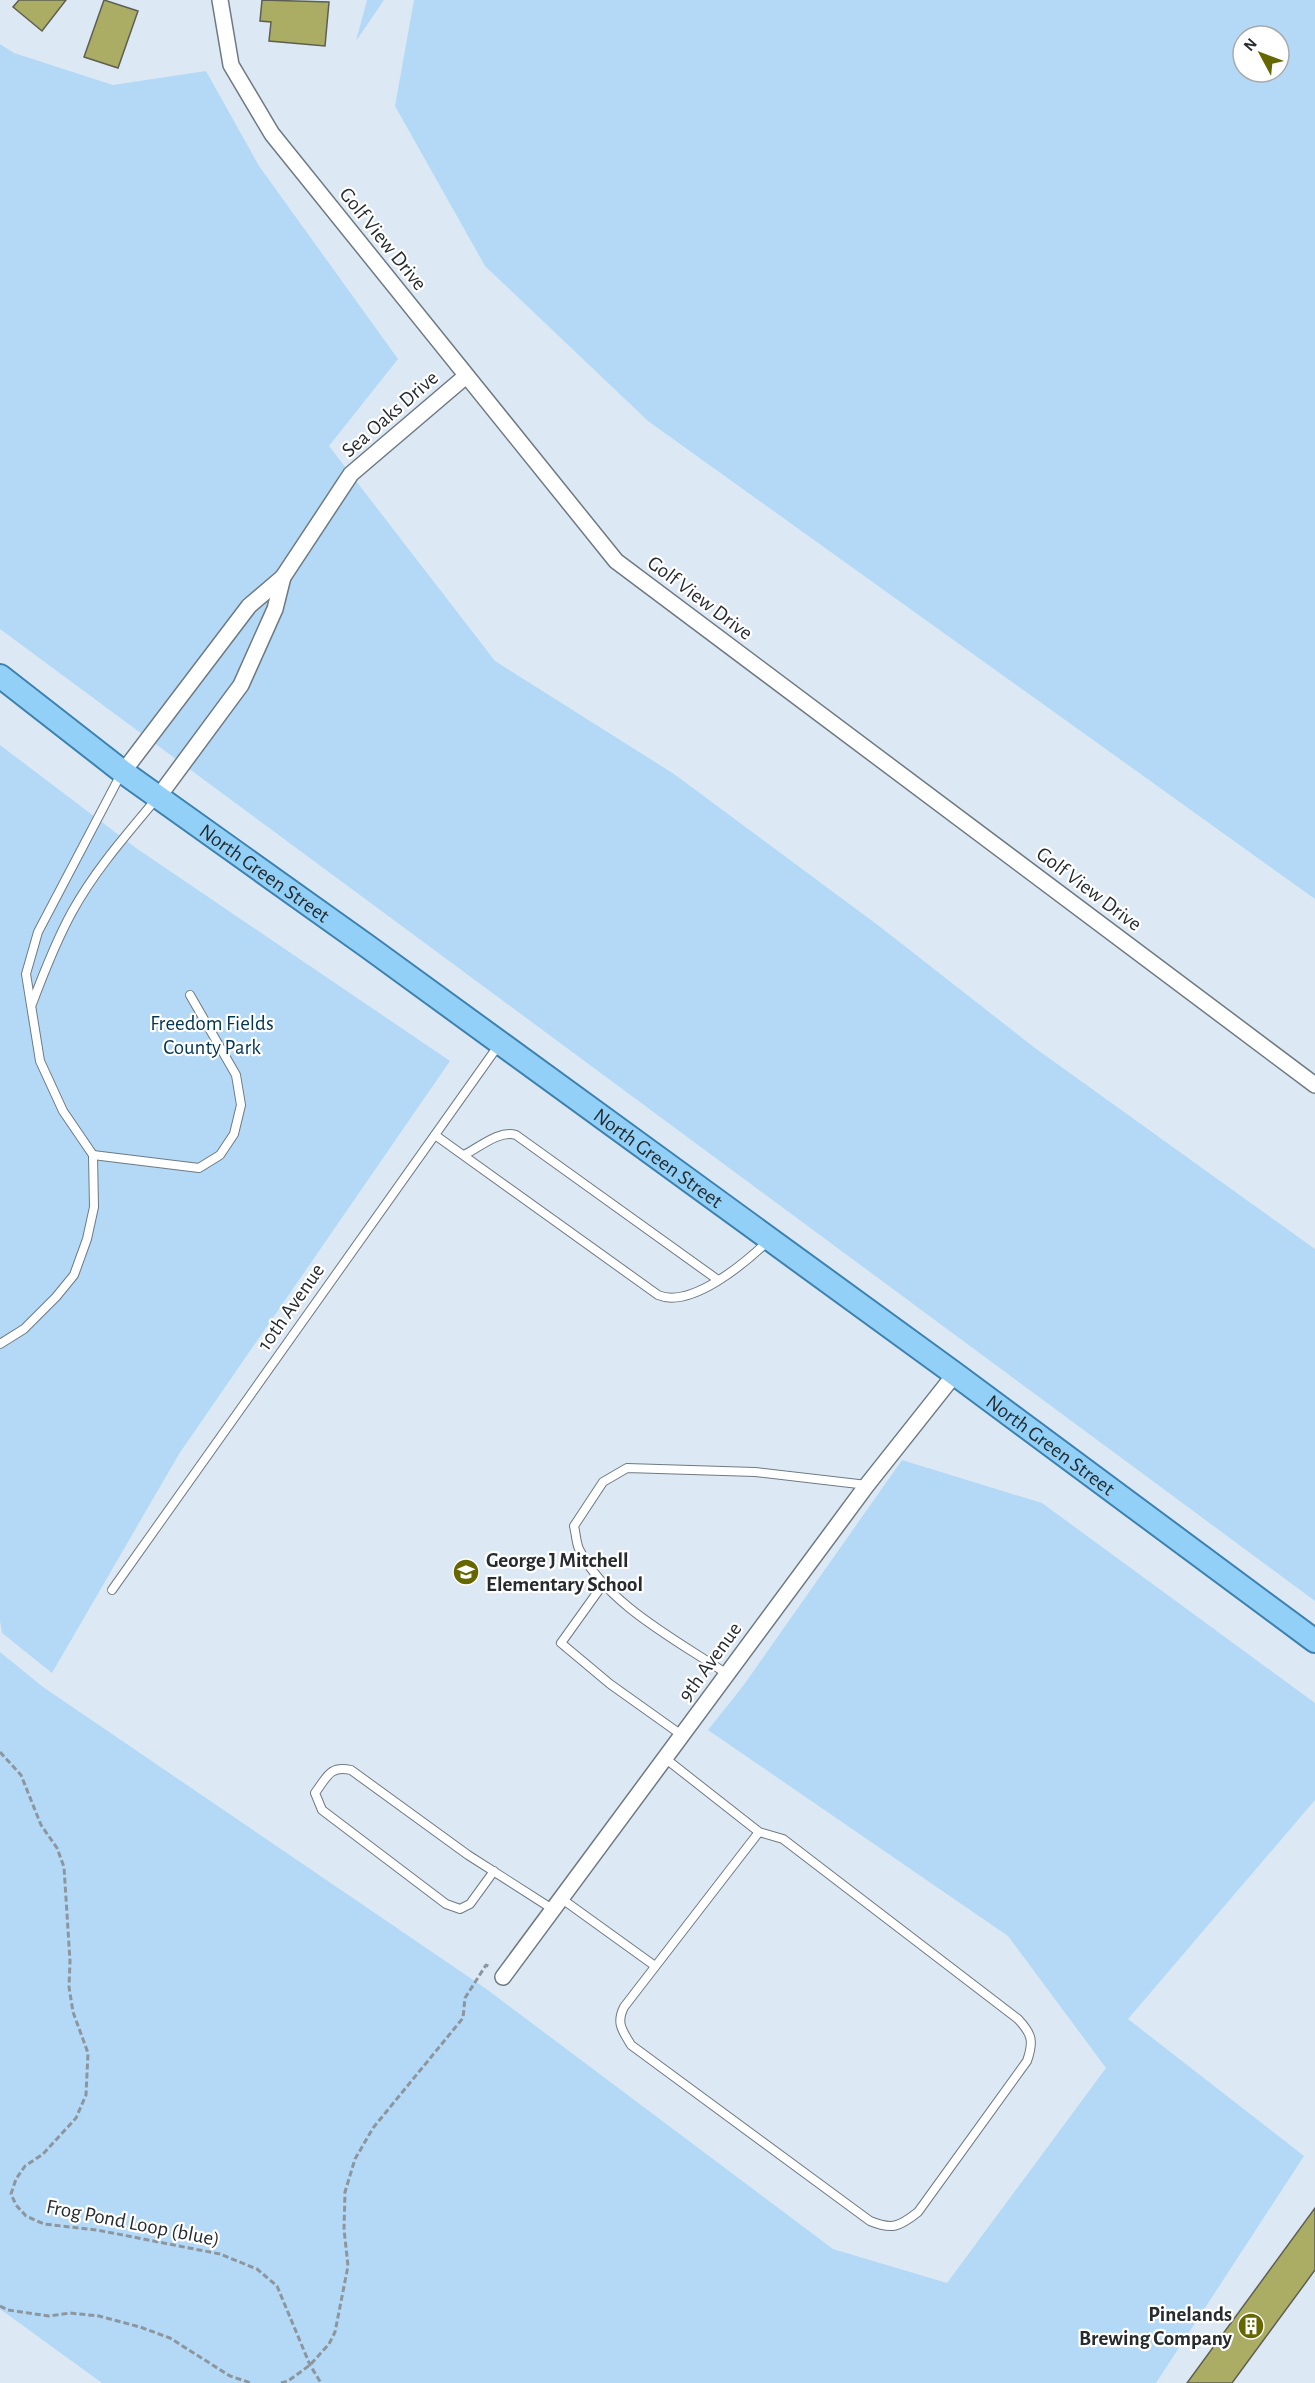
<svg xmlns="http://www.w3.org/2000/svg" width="1315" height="2383" viewBox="0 0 1315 2383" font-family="'Alegreya Sans',sans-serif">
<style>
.green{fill:#b3d9f6;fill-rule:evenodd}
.building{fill:#abad64;stroke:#5e5f52;stroke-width:1.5}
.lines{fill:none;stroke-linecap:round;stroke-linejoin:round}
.service-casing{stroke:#6e7a83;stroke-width:10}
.minor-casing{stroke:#6e7a83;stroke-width:18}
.primary-casing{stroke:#3d81af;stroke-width:26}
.path{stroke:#8d969e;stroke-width:3;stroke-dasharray:6 3;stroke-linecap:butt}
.service{stroke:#fff;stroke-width:8}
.minor{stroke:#fff;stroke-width:15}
.primary{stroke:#92d0f8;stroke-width:22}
.labels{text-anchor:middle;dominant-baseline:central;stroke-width:4.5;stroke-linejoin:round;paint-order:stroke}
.street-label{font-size:21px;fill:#262b2e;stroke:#fff}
.park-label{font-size:21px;fill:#003655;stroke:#fff}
.poi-label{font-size:21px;font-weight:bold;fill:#262b2e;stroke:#fff;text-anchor:start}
</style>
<rect width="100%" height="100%" fill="#dce9f4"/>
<g class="green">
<polygon points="367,0 384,0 356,41"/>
<path d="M 414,0 L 1315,0 L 1315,899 L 648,421 L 485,266 L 395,106 ZM 1243,36 L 1279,36 L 1279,72 L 1243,72 Z"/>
<polygon points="0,44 14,53 113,85 206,71 259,166 398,359 329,446 495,661 674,774 879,926 1035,1048 1315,1249 1315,1601 0,629"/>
<polygon points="0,745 136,848 450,1061 179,1454 52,1673 2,1633 0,1621"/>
<polygon points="902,1460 1042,1503 1315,1703 1315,1800 1128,2019 1304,2156 1156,2383 102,2383 0,2309 0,1652 43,1687 485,1988 833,2249 947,2283 1106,2068 1008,1936 708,1730 743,1686"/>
</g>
<g class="building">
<polygon points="19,0 66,0 42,31 13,7"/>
<polygon points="104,0 138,11 118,68 84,57"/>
<polygon points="262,0 329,2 325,46 269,41 271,22 260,21"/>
<polygon points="1315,2208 1315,2270 1232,2383 1187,2383"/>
</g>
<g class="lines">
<defs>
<g id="service">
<path d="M 32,1004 C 44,972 56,941 72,912 C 95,870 127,834 157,798"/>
<path d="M 435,1135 L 658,1295 C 691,1309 745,1263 768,1241"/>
<polyline points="93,1155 199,1168 220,1155 234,1134 241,1105 236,1075 190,995"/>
<path d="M 464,1155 C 480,1147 499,1130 516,1135 L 718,1280"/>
<polyline points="0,1344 24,1329 56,1297 74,1275 87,1239 94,1207 93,1155 63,1111 40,1061 26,974 38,932 121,774"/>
<polyline points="604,1583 561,1643 610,1684 683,1736"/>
<polyline points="112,1590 498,1046"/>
<path d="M 727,1674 C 677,1640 607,1605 579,1549 C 576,1542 576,1534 574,1526 L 603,1482 L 627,1468 L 755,1472 L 867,1485"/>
<path d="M 666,1759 L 759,1832 L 783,1839 L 1018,2019 C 1032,2034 1034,2041 1027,2061 L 918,2212 C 899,2227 892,2230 870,2221 L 631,2045 C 622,2030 616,2023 624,2007 L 759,1832"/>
<path d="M 494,1871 L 470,1904 L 460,1909 L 446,1904 L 322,1810 L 315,1793 C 327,1777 330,1765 351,1770 L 468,1855 L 554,1910"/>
<polyline points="562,1899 655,1966"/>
</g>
<g id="minor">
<polyline points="220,0 231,65 272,134 616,561 1315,1085"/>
<polyline points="123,772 249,606 283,577 351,474 466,376"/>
<polyline points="159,796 241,685 275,609 283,577"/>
<polyline points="503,1977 867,1485 955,1374"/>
</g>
<g id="primary">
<path id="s1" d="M 0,676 L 123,772 L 367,946 L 955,1374 L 1315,1641"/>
</g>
</defs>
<use href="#service" class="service-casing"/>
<use href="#minor" class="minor-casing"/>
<use href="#primary" class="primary-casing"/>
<g class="path">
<polyline points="0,1752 21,1775 41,1825 57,1848 64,1867 70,1961 69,1987 73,2012 88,2053 86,2095 76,2118 43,2154 25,2166 16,2179 11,2194 16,2205 26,2216 44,2224 97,2230 220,2254 257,2269 277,2286 310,2365 321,2383"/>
<polyline points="0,2306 8,2310 49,2316 70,2313 99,2316 140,2327 170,2338 230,2376 251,2383"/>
<polyline points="281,2383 288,2381 310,2365 329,2344 335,2332 348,2266 344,2229 345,2192 355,2159 373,2128 463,2018 465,1998 486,1965 490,1967"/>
</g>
<use href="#service" class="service"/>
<use href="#minor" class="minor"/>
<use href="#primary" class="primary"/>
</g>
<defs>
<symbol id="school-disc" viewBox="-11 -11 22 22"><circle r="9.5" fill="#676701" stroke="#fff"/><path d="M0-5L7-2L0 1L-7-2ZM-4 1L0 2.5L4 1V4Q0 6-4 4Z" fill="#fff"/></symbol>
<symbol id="building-disc" viewBox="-11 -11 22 22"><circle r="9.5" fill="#676701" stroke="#fff"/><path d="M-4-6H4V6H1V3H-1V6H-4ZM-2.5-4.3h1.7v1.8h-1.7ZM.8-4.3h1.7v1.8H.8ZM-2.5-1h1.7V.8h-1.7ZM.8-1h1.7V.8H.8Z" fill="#fff"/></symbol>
</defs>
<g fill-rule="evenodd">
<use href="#school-disc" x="451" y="1557" width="30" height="30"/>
<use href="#building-disc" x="1236" y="2311" width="30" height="30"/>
</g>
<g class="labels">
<g class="street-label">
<text transform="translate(383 239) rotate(51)">Golf View Drive</text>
<text transform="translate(390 414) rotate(-41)">Sea Oaks Drive</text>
<text transform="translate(700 598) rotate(37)">Golf View Drive</text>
<text stroke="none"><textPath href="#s1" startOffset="330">North Green Street</textPath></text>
<text transform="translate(1089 889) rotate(37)">Golf View Drive</text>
<text stroke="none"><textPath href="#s1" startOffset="816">North Green Street</textPath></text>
<text transform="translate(291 1307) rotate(-55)">10th Avenue</text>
<text stroke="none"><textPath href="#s1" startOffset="1302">North Green Street</textPath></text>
<text transform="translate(710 1662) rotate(-54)">9th Avenue</text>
<text transform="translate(133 2223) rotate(11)">Frog Pond Loop (blue)</text>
</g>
<g class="park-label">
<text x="212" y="1023">Freedom Fields<tspan x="212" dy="24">County Park</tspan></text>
</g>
<g class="poi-label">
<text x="486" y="1560">George J Mitchell<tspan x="486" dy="24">Elementary School</tspan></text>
<text x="1232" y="2314" text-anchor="end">Pinelands<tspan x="1232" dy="24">Brewing Company</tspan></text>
</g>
</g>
<g transform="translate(1261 54) rotate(311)"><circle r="28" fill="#ffffff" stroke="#a8aaab" stroke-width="1.5"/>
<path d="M0-4.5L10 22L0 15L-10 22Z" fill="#676701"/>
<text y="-9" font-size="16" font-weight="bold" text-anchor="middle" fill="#262b2e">N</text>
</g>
</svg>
